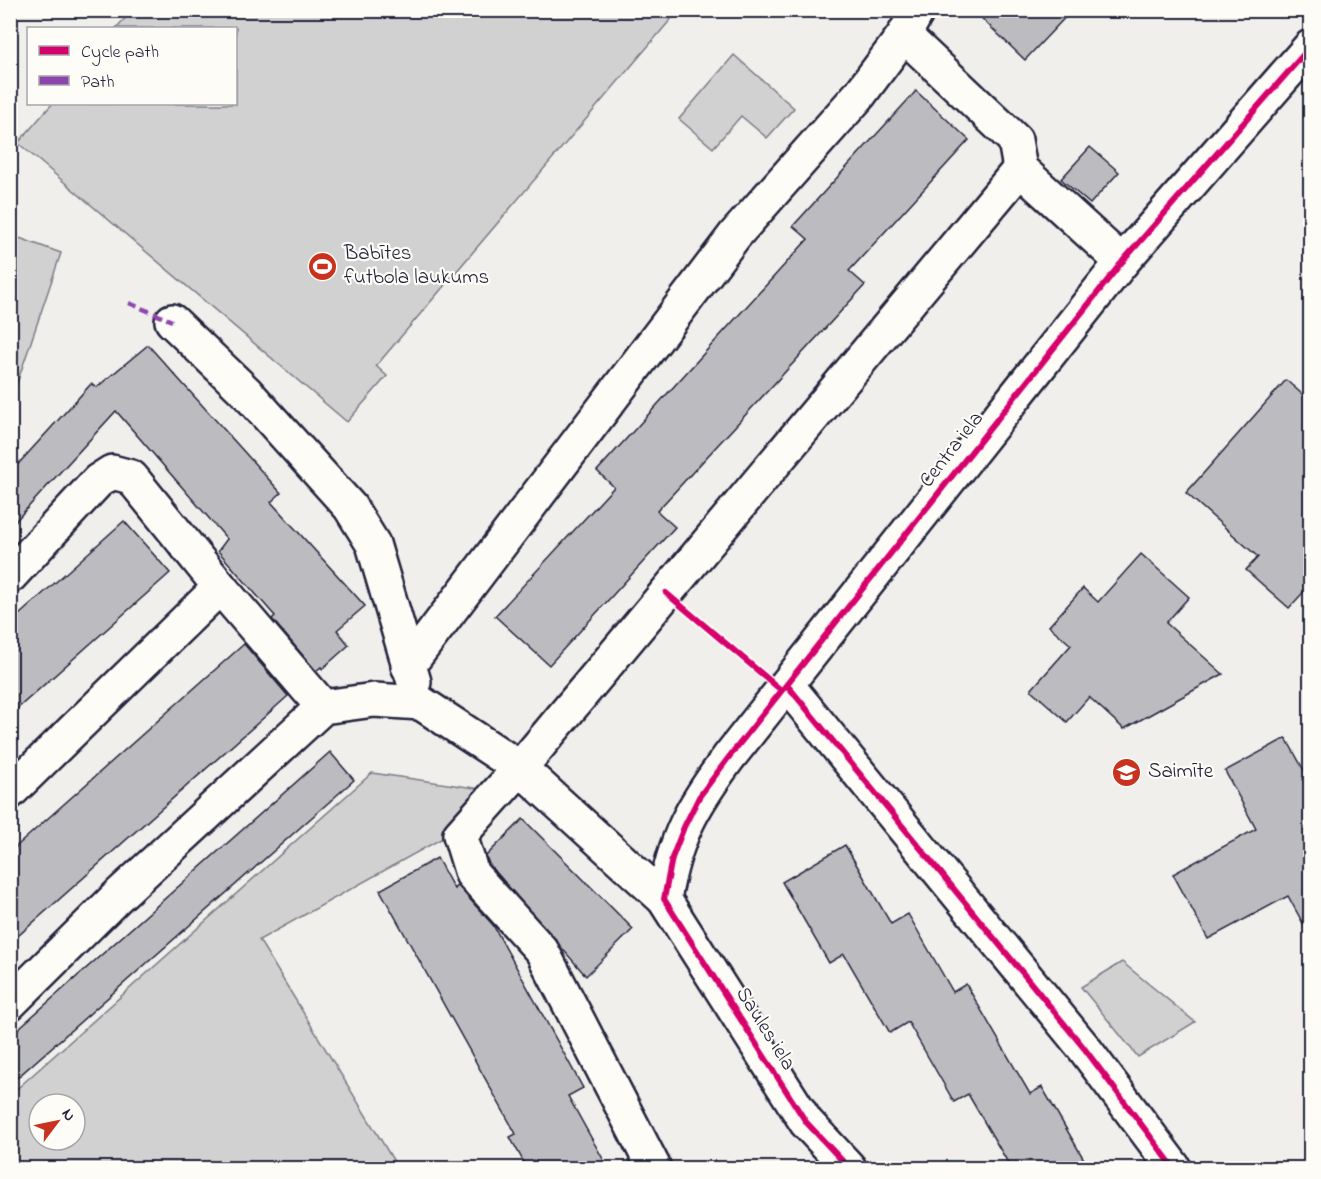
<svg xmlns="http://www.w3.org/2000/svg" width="1321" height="1179" viewBox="0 0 1321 1179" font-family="'Indie Flower',sans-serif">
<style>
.green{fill:#d2d1d1;stroke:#7a7a86;stroke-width:1.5;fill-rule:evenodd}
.building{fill:#bcbcc0;stroke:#22223b;stroke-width:1.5}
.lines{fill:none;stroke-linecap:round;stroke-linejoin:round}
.minor-casing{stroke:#22223b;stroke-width:38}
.minor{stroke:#fdfcf7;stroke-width:33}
.quiet{stroke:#8e44ad;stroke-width:4.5;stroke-dasharray:9 4.5;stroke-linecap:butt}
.cycleway-casing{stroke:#fdfcf7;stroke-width:10}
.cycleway{stroke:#d6006c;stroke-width:6}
.labels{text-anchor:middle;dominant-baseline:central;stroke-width:4.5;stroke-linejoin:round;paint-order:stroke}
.poi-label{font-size:21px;fill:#22223b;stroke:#fdfcf7;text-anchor:start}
.street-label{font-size:21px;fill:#22223b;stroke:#fdfcf7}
</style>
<rect width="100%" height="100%" fill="#f0efec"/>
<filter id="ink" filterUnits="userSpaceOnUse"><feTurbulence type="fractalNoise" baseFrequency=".0167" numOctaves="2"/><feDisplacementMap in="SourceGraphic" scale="12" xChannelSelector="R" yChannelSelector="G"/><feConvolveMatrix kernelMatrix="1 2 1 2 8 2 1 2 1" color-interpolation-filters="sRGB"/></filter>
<g filter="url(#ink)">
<g class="green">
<polygon points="132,11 132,10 678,11 376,366 387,376 347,422 18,143 52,104 236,104 236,28 116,28"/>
<polygon points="734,55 794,108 767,138 741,116 713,148 679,119"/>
<polygon points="11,235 61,253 11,401 10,235"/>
<path d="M 372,773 L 482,789 L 450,834 L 259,940 L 398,1168 L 11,1168 L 10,1095 ZM 39,1104 L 75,1104 L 75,1140 L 39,1140 Z"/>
<polygon points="1122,962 1195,1022 1138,1057 1081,987"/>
</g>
<g class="building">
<polygon points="973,10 1072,10 1025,60"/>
<polygon points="916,91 969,140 849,271 865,285 657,511 675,527 549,665 495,616 614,487 597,471 808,239 793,226"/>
<polygon points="1090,147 1119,172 1090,204 1061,179"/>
<polygon points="148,345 281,493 271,502 365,606 337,630 349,645 322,669 321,667 316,671 272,619 275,616 218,551 227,539 116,411 10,527 10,473 91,384 97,387"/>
<polygon points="1286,380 1310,401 1311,584 1289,608 1246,570 1258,557 1186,493"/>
<polygon points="124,521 170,573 10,715 10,623"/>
<polygon points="1141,554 1189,597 1166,623 1223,674 1124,729 1089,697 1067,722 1031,690 1071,645 1049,626 1083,588 1098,602"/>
<polygon points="244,644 288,696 10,943 10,852"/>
<polygon points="1286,738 1311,783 1311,938 1288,896 1208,939 1173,874 1256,829 1225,771"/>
<polygon points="330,752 354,780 10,1084 10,1036"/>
<polygon points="523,819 633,929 586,976 489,864 486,856"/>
<polygon points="845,845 891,924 908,914 953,992 966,984 1030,1094 1042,1087 1089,1168 1011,1168 968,1094 954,1102 908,1022 890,1033 844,954 829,963 782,882"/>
<polygon points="437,858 454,889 457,885 493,925 583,1088 568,1096 608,1168 527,1168 510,1137 516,1134 380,890"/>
</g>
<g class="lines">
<defs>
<g id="minor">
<polyline points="918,10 904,35 1015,140 1020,169 1122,262"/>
<polyline points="172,321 247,393 350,507 373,544 414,682"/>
<polyline points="10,576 98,481 112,472 131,477 220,587 323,707"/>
<polyline points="408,666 735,235 860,94 904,35"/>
<polyline points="787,685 1084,1048 1174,1168"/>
<polyline points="10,792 220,587"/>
<path d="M 664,899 C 675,837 691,808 729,757 L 1122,262 L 1310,47"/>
<polyline points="10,1003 119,895 323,707 374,700 421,703 520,768 664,899 806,1122 849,1168"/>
<polyline points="654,1168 542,951 472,874 460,835 520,768 1020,169"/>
</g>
</defs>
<use href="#minor" class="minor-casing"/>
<use href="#minor" class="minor"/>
<polyline class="quiet" points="129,303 172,321"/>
<defs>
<g id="cycleway">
<polyline points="666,593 781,690"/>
<polyline points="787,685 1084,1048 1174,1168"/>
<polyline points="849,1168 806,1122 664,899 672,858 684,827 699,797 729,757 1122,262 1310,47"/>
</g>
</defs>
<use href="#cycleway" class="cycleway-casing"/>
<use href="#cycleway" class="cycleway"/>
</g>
</g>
<defs>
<symbol id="stadium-disc" viewBox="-11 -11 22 22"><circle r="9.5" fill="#c8321e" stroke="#fdfcf7"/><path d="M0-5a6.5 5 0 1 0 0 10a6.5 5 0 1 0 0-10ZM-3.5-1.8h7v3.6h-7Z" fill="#fff"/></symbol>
<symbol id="school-disc" viewBox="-11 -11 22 22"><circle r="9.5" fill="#c8321e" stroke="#fdfcf7"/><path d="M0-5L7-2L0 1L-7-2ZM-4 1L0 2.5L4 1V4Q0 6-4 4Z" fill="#fff"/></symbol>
</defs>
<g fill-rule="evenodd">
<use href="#stadium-disc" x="306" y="250" width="33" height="33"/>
<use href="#school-disc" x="1110" y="756" width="33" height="33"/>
</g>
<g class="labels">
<g class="poi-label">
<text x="344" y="254">Babītes<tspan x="344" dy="24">futbola laukums</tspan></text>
<text x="1148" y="772">Saimīte</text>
</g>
<g class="street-label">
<text transform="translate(952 450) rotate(-52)">Centra iela</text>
<text transform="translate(765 1029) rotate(58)">Saules iela</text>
</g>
</g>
<rect width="1321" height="1179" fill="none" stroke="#fdfcf7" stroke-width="36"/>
<rect x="18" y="18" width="1285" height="1143" fill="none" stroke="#22223b" stroke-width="2" filter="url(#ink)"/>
<rect x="27" y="27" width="210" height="78" fill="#fdfcf7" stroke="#a5a5ac" stroke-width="1.5"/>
<rect x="39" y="46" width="30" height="9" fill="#d6006c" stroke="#a5a5ac" stroke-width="1.5"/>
<text x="81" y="57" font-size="18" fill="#22223b">Cycle path</text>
<rect x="39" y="76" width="30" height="9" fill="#8e44ad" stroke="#a5a5ac" stroke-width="1.5"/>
<text x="81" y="87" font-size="18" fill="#22223b">Path</text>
<g transform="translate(57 1122) rotate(58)"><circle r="28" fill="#fdfcf7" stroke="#a5a5ac" stroke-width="1.5"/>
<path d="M0-4.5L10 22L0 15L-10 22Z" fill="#c8321e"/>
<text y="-9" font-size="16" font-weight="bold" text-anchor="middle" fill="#22223b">N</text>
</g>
</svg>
